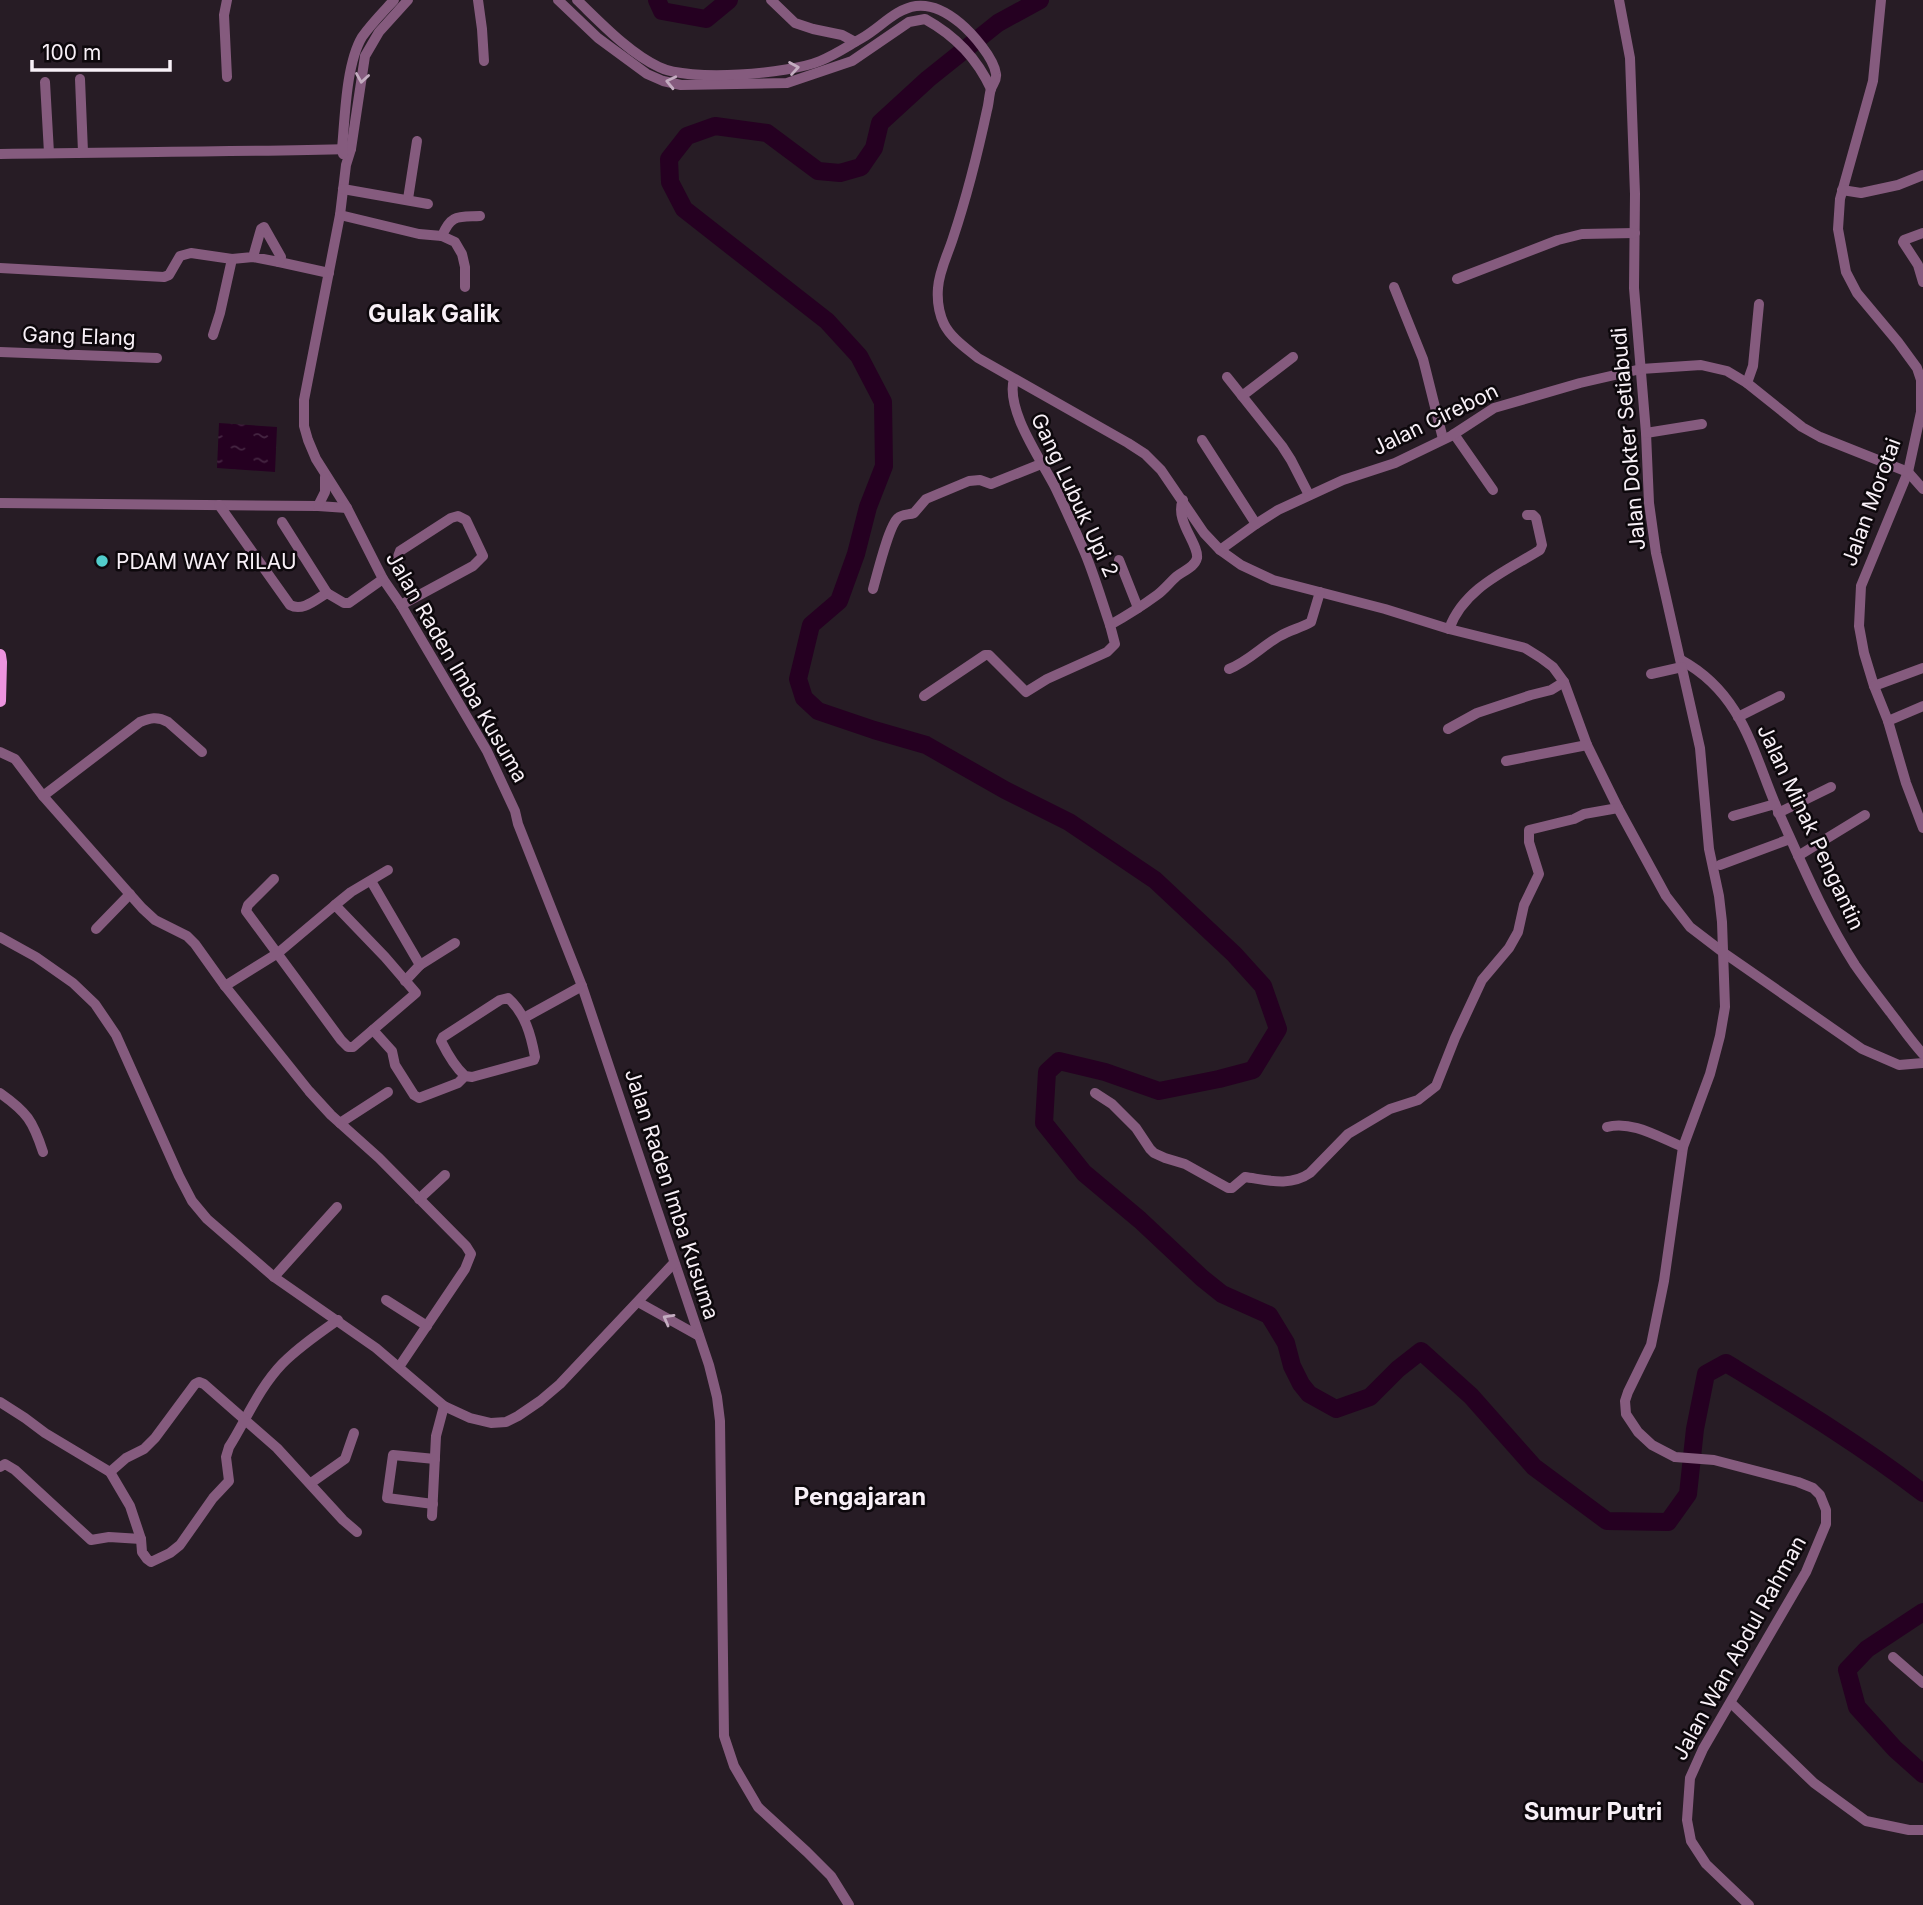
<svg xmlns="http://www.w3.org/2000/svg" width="1923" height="1905" viewBox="0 0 1923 1905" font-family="Inter,sans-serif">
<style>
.water{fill:url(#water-ripples)}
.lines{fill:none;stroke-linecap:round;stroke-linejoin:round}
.river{stroke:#250021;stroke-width:18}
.minor{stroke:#855b7e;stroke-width:10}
.major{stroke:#ed94df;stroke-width:12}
.oneway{stroke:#c4adc1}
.poi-dot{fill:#52cdcc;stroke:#0d080c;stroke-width:2.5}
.labels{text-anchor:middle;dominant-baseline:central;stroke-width:5;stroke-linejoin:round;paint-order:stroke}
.street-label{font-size:21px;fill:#f8f0f7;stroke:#0d080c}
.poi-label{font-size:21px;fill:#f8f0f7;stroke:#0d080c;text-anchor:start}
.quarter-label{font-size:24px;font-weight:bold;fill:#f8f0f7;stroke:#0d080c}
</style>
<defs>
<pattern id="water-ripples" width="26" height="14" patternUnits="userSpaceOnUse" patternTransform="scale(1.75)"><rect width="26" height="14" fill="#250021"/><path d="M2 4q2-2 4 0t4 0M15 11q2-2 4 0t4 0" fill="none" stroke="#452642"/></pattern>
</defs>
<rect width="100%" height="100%" fill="#271c25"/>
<polygon class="water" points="219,423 277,427 275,472 217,468"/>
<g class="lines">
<g class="river">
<polyline points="657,0 662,11 706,19 729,0"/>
<path d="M 1040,0 L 998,23 L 928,79 L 880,123 L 874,148 L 861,167 L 840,173 L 818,171 L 767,133 L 715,126 L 687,136 L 669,159 L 670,182 L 684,209 L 827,321 L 859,356 L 883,402 L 884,466 L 868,507 L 856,554 L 839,601 L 811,625 L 798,679 L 804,698 L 818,711 L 874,730 L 926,745 L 1005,790 L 1069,822 L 1155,880 L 1234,954 L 1263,986 L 1278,1029 L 1253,1070 L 1219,1079 L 1159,1091 L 1105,1072 L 1059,1061 L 1047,1072 L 1044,1123 L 1084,1173 L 1140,1220 L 1202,1278 L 1222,1294 L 1269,1315 L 1286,1343 L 1292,1366 L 1301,1384 L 1309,1394 L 1336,1409 L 1370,1397 L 1398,1369 L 1421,1351 L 1471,1396 L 1534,1467 L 1607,1521 L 1668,1522 L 1688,1494 L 1695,1429 L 1706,1374 L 1726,1363 C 1793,1404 1861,1445 1923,1493"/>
<polyline points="1923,1612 1867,1649 1847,1670 1857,1707 1895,1749 1923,1774"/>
</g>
<g class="minor">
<polyline points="227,0 224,15 227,77"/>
<polyline points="408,0 379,32 365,56 351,149 346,165 340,215 304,400 304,426 308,440 316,459 347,508 383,579 401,605 487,751 515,811 518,824 582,986 709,1365 717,1397 720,1421 724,1736 734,1766 758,1807 807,1852 831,1876 849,1905"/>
<polyline points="478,0 482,29 484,61"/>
<path d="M 558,0 L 598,38 L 647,74 L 663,81 L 681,85 L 787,83 L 852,61 L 909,22 L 925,19 C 954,35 977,58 991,89"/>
<path d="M 577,0 C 600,22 629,53 659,67 C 689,82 789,74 820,61 C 835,55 848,46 862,38 C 880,28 895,9 916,6 C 932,4 948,13 960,23 C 972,33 994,58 996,74 C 997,80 993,83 991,89 C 989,95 989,103 987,110 C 978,152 967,196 953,238 C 948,254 939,271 938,288 C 937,300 939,313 944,324 C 951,338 966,348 978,358 L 1128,443 L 1145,454 L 1161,470 L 1204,533 L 1220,550 L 1241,565 L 1273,580 L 1385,609 L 1449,629 L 1525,648 L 1541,658 L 1553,667 L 1564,682 L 1587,745 L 1618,808 L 1666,896 L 1690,927 L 1724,953 L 1862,1049 L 1899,1065 L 1923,1063"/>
<polyline points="771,0 795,23 813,29 842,35 855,42"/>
<polyline points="1619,0 1630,58 1635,194 1634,288 1646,433 1649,503 1656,553 1700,748 1709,849 1719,896 1722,922 1725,1007 1720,1036 1710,1074 1683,1147 1664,1281 1651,1345 1628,1392 1625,1401 1626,1414 1638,1432 1652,1445 1675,1457 1714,1460 1798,1482 1813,1488 1820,1495 1826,1510 1826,1524 1806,1572 1703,1749 1690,1778 1687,1820 1691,1841 1706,1864 1749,1905"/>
<polyline points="1881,0 1873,81 1840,199 1838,229 1846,272 1857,293 1898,342 1917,368 1921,380 1921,412 1908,472 1861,586 1859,626 1864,653 1874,686 1888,721 1906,783 1923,828"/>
<polyline points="80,79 83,152"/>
<polyline points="45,82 49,153"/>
<path d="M 0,154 C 117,152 234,152 351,149"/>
<path d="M 343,154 L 342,149 C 345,117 346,64 362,37 C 371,24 383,12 394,0"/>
<polyline points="343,189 428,204"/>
<polyline points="1842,190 1861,193 1898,185 1923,175"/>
<polyline points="408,199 417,141"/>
<polyline points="340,215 419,234 442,236 455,242 462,254 465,267 465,287"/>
<path d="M 442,236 C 451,214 458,217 480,216"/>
<polyline points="279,262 329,273"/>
<polyline points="0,268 164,277 169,275 180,256 191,253 232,259 253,257 279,262 281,257 264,227 261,229 253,257"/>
<polyline points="1457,279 1558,240 1582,234 1635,233"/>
<polyline points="1923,282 1918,265 1903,242 1904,240 1923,233"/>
<polyline points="1394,287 1423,359 1443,439"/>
<polyline points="213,335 220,313 232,259"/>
<polyline points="0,352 157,358"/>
<polyline points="1227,377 1282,446 1291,460 1309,495"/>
<path d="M 1014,379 C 1005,410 1042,461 1056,489 C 1066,510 1076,532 1085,553 C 1095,577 1102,602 1110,625"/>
<polyline points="1747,383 1753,366 1759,304"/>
<polyline points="1242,396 1293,357"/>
<polyline points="1646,433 1702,424"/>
<polyline points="1454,434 1493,490"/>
<polyline points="1202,440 1256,524"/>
<polyline points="0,503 318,506 347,508"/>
<path d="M 219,505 L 290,605 C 303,612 316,599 327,593 L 344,603 L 349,603 L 383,579"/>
<polyline points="318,506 325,492 325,477"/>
<polyline points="282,522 327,593"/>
<polyline points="1220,550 1256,524 1278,510 1343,480 1395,463 1451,436 1494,408 1580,383 1641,369 1701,365 1727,371 1747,383 1802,427 1820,437 1908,472 1923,489"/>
<polyline points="1119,560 1138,608"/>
<path d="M 873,589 C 877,575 889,525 898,518 C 902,514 909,515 914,513 L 926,499 L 969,481 L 980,480 L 991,484 L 1041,464"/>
<path d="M 401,605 L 473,566 L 483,556 L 466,520 L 458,516 L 451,518 L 400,551 C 392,567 408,584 416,597"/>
<path d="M 1449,629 C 1464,588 1506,571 1540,550 L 1542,545 L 1536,518 L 1533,515 L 1527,515"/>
<path d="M 1681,660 C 1747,696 1754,760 1783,822 C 1805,871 1826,920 1855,965 C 1866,981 1878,996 1890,1012 C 1901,1026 1911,1041 1923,1054"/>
<path d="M 1229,669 C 1249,661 1262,646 1280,636 C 1290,630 1301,628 1311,622 L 1320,592"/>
<polyline points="1651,674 1682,667"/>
<polyline points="1874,686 1923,668"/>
<path d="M 924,696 L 985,655 L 989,655 L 1026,692 L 1047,679 L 1107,652 L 1115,644 L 1110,625 C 1126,616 1142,606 1157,595 C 1164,590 1170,582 1177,576 C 1183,571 1195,567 1197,558 C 1199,544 1174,520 1183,500"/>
<polyline points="1738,717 1780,696"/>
<polyline points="1888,721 1923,706"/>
<polyline points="1448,729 1477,713 1531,695 1551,690 1564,682"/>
<polyline points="0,752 15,759 43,796 142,908 155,920 187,936 195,944 225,986 309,1091 331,1115 379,1158 466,1246 471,1254 465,1269 399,1367"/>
<polyline points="1506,761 1587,745"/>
<path d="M 43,796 L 140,722 C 150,718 157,716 168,722 L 202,752"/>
<polyline points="1778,813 1831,787"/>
<polyline points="1733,816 1775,804"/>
<polyline points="1798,856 1865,815"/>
<polyline points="1720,865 1790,839"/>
<polyline points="371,881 420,965 405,981"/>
<polyline points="335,905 351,892 388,870"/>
<polyline points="96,929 130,894"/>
<polyline points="0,937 36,957 73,983 95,1004 116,1035 179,1176 192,1201 207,1219 274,1277 376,1348 444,1406 470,1418 491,1423 506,1422 518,1416 540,1401 560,1384 674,1263"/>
<polyline points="420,965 455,943"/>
<polyline points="225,986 278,953 335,905 385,957 416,993 353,1047 348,1047 341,1040 246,911 248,905 274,879"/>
<polyline points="524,1018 582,986"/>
<path d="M 373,1030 L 392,1051 L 395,1065 L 414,1095 L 419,1098 L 458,1083 L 465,1076 L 472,1077 L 534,1060 L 535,1057 C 531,1035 525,1013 508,998 L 500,1000 L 443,1037 L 441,1041 C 447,1053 455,1067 465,1076"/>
<path d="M 0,1093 C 27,1112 33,1121 43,1152"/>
<path d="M 1095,1093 L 1112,1104 L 1136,1128 L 1150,1149 L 1154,1153 L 1165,1158 L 1185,1164 L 1228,1188 L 1232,1188 L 1245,1177 C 1267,1180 1290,1187 1310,1173 L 1348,1134 L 1390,1109 L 1418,1100 L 1436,1086 L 1455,1038 L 1482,980 L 1509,948 L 1518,932 L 1524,905 L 1539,874 L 1529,842 L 1529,830 L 1574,819 L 1584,814 L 1618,808"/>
<polyline points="340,1123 388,1092"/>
<path d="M 1607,1127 C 1632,1120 1660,1138 1683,1147"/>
<polyline points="419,1199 445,1175"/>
<polyline points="274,1277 337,1207"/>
<polyline points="386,1300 427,1326"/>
<polyline points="638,1302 699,1336"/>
<path d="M 0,1402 L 25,1418 L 45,1433 L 110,1472 L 130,1506 L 141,1539 L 142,1552 L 147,1559 L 151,1562 L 170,1553 L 180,1545 L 213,1498 L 229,1481 L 226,1457 L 229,1447 C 246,1420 259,1388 282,1364 C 299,1347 318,1334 338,1320"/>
<polyline points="0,1467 5,1464 15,1470 91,1540 109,1537 141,1539"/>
<polyline points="110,1472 126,1458 144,1449 155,1438 195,1384 199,1382 204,1384 277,1448 343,1520 357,1532"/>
<polyline points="311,1483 345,1459 354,1433"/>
<polyline points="433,1504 387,1498 393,1455 435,1459"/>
<polyline points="432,1516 436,1436 444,1406"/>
<polyline points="1893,1657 1923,1683"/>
<polyline points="1731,1703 1814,1783 1866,1821 1909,1830 1923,1830"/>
</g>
<polyline class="major" points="0,655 1,662 0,701"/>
</g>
<defs><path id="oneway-chevron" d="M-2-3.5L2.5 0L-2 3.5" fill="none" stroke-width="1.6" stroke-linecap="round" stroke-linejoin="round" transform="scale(1.75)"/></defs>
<g class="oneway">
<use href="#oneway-chevron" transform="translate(794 68) rotate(-9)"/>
<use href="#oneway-chevron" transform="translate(362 78) rotate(99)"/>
<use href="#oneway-chevron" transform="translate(671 82) rotate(-167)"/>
<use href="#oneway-chevron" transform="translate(668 1319) rotate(-151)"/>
</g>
<circle class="poi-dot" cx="102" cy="561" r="7"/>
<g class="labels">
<g class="street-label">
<text transform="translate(79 336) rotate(2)">Gang Elang</text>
<text transform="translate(1435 419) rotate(-26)">Jalan Cirebon</text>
<text transform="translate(1628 439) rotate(-95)">Jalan Dokter Setiabudi</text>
<text transform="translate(1075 495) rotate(65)">Gang Lubuk Upi 2</text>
<text transform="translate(1871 502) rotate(-70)">Jalan Morotai</text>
<text transform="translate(457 667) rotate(60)">Jalan Raden Imba Kusuma</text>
<text transform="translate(1811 827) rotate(65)">Jalan Minak Pengantin</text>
<text transform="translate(672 1194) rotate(72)">Jalan Raden Imba Kusuma</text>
<text transform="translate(1739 1648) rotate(-61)">Jalan Wan Abdul Rahman</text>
</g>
<g class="poi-label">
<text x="116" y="561">PDAM WAY RILAU</text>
</g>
<g class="quarter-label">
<text x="434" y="313">Gulak Galik</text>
<text x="860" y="1496">Pengajaran</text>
<text x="1593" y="1811">Sumur Putri</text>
</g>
</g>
<path d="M32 60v10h138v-10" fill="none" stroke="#f8f0f7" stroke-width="3.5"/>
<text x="42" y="60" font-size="21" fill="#f8f0f7" stroke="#0d080c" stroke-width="5" paint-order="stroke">100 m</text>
</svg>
